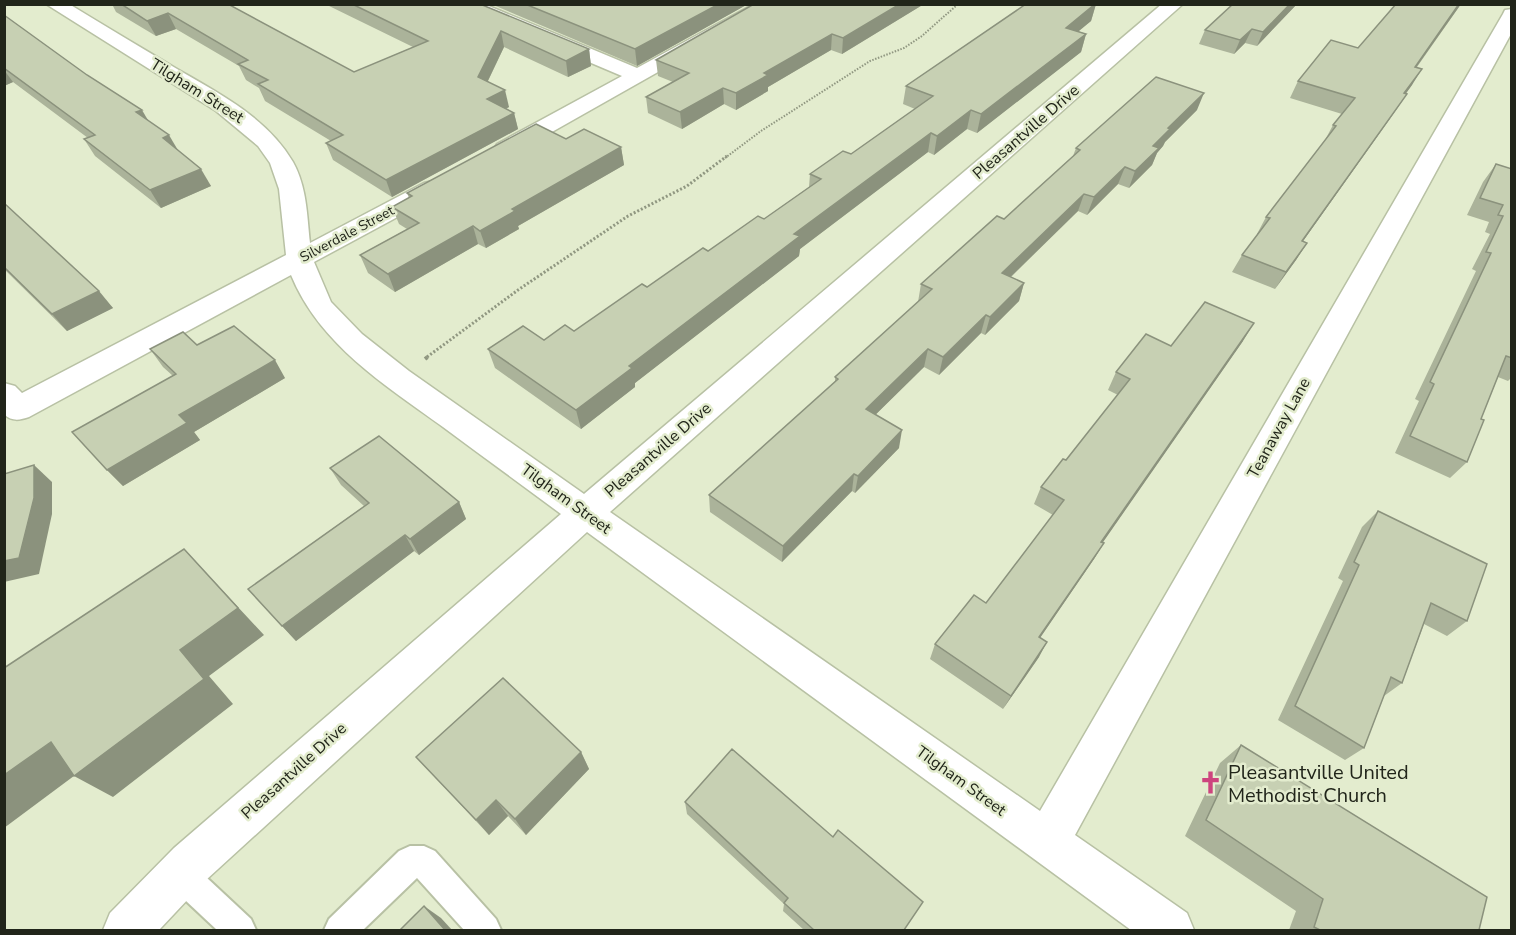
<svg xmlns="http://www.w3.org/2000/svg" width="1516" height="935" viewBox="0 0 1516 935" font-family="'Nunito Sans',sans-serif">
<style>
.lines{fill:none;stroke-linecap:round;stroke-linejoin:round}
.lane-casing{stroke:#b8c1a4;stroke-width:4}
.street-casing{stroke:#b8c1a4;stroke-width:3}
.path-far2{stroke:#909781;stroke-width:2;stroke-dasharray:1.5 1.5;stroke-linecap:butt}
.path-far1{stroke:#909781;stroke-width:3;stroke-dasharray:2 2;stroke-linecap:butt}
.path{stroke:#909781;stroke-width:4;stroke-dasharray:3 3;stroke-linecap:butt}
.lane{fill:#fff;fill-rule:evenodd}
.street{fill:#fff;fill-rule:evenodd}
.wall{fill:#abb39a}
.shaded-wall{fill:#8b927d}
.building{fill:#c7d0b3;stroke:#8b927d;stroke-width:1.5}
.labels{text-anchor:middle;dominant-baseline:central;stroke-width:5;stroke-linejoin:round;paint-order:stroke}
.far-street-label{font-size:14px;fill:#21251a;stroke:#e3ecce}
.street-label{font-size:16px;fill:#21251a;stroke:#e3ecce}
.near-poi-label{font-size:20px;fill:#21251a;stroke:#e3ecce;text-anchor:start}
</style>
<rect width="100%" height="100%" fill="#e3ecce"/>
<g class="lines">
<defs>
<g id="lane">
<polygon points="410,846 424,846 435,851 496,919 501,930 464,930 417,878 363,930 324,930 329,919 399,851"/>
<polygon points="180,858 191,863 251,919 256,930 217,930 169,885 164,874 169,863"/>
</g>
<g id="street">
<path d="M 46,4 L 69,4 C 103,25 137,45 172,66 C 216,92 266,116 293,162 C 307,187 307,216 310,243 L 424,183 L 433,181 L 442,183 L 445,188 L 442,193 L 314,262 L 331,302 L 362,334 L 409,371 L 584,494 L 1162,4 L 1183,4 L 610,512 L 1040,811 L 1503,14 L 1505,10 L 1512,9 L 1512,32 L 1075,835 L 1187,913 L 1194,930 L 1131,930 L 587,532 L 206,880 L 159,930 L 103,930 L 110,913 L 174,848 L 561,514 C 522,485 482,456 443,427 C 385,385 319,344 291,275 L 29,417 C 20,420 12,422 4,414 L 4,383 L 15,386 L 22,393 L 286,255 L 279,189 L 270,163 L 258,146 L 216,111 Z"/>
<polygon points="458,4 484,4 637,68 754,4 778,4 513,154 505,156 497,154 494,149 497,144 622,76 461,8"/>
</g>
</defs>
<use href="#lane" class="lane-casing"/>
<use href="#street" class="street-casing"/>
<polyline class="path-far2" points="725,158 761,131 870,61 904,48 922,36 958,4"/>
<polyline class="path-far1" points="427,357 518,290 628,216 687,186 727,156"/>
<polyline class="path" points="425,359 429,356"/>
<use href="#lane" class="lane"/>
<use href="#street" class="street"/>
</g>
<g class="wall">
<polygon points="112,4 228,4 354,72 413,47 325,4 480,4 589,49 591,66 568,77 504,47 488,81 509,107 506,109 514,113 518,129 392,197 333,160 326,143 331,141 265,101 259,88 246,80 239,66 176,29 156,36 116,12"/>
<polygon points="491,4 748,4 637,66"/>
<polygon points="924,4 842,54 831,50 768,87 768,91 736,110 724,104 682,129 648,113 646,97 673,82 658,76 656,60"/>
<polygon points="1026,4 1096,4 1091,21 1078,31 1086,34 1081,52 977,133 967,129 934,155 928,152 800,249 799,256 635,383 635,387 581,429 495,368 488,349 544,340 574,331 708,251 764,219 809,187 810,174 851,154 915,109 903,104 906,86"/>
<polygon points="1297,4 1257,46 1245,43 1234,54 1199,44 1205,30"/>
<polygon points="1461,4 1417,67 1412,85 1406,93 1396,110 1303,241 1307,243 1296,260 1275,289 1232,272 1242,255 1258,234 1257,234 1266,217 1324,142 1333,125 1342,114 1290,98 1298,81 1358,48"/>
<polygon points="4,15 148,120 178,150 211,186 161,208 95,156 84,139 88,138 13,82 4,86"/>
<polygon points="1197,110 1165,142 1163,146 1157,153 1152,165 1129,188 1118,184 1087,215 1078,211 1011,277 1024,283 1019,301 985,335 981,333 939,375 924,367 875,415 899,448 855,493 852,491 782,562 710,512 709,495 835,383 835,377 918,302 921,284 1004,219 1073,156 1076,148"/>
<polygon points="566,139 621,147 624,165 518,226 519,229 486,248 478,244 395,292 368,273 360,255 407,229 399,224 392,207 409,198 407,193"/>
<polygon points="1496,164 1511,169 1512,377 1508,381 1498,377 1481,419 1467,462 1450,478 1395,453 1419,401 1415,399 1476,271 1472,269 1490,234 1485,232 1489,222 1467,215 1483,182"/>
<polygon points="4,203 113,308 67,331 4,269"/>
<polygon points="1243,341 1102,543 1104,543 1094,559 1040,638 1039,657 1003,709 930,659 935,644 986,603 1053,515 1034,504 1041,487 1066,460 1118,395 1108,390 1116,372 1171,346"/>
<polygon points="197,345 285,378 194,432 200,440 123,486 107,470 173,376 163,367 150,349"/>
<polygon points="330,468 459,502 466,519 419,555 414,551 296,641 248,589 364,506 341,485"/>
<polygon points="1378,511 1467,621 1447,636 1424,624 1402,683 1384,696 1364,748 1345,760 1278,720 1343,581 1338,578 1362,527"/>
<polygon points="1241,745 1479,930 1289,930 1296,911 1185,836 1220,763"/>
<polygon points="581,752 589,769 526,835 508,816 489,835 416,757"/>
<polygon points="685,802 904,930 804,930 783,911 784,904 687,814"/>
</g>
<g class="shaded-wall">
<polygon points="719,4 748,4 637,66 635,49"/>
<polygon points="900,4 924,4 842,54 843,38"/>
<polygon points="1095,4 1096,4 1091,21 1061,46 1066,28"/>
<polygon points="1290,4 1297,4 1257,46 1263,32"/>
<polygon points="1459,4 1461,4 1405,83 1415,67"/>
<polygon points="168,13 176,29 156,36 147,21"/>
<polygon points="1252,29 1245,43 1234,54 1240,40"/>
<polygon points="501,31 504,47 482,93 478,77"/>
<polygon points="832,34 831,50 768,87 768,91 736,110 736,93 764,73"/>
<polygon points="1086,34 1081,52 977,133 981,114"/>
<polygon points="589,49 591,66 568,77 566,61"/>
<polygon points="1422,69 1412,85 1394,110 1404,93"/>
<polygon points="4,70 13,82 4,86"/>
<polygon points="723,88 724,104 682,129 680,112"/>
<polygon points="505,90 509,107 491,116 487,99"/>
<polygon points="1204,93 1197,110 1165,142 1163,146 1157,153 1152,165 1129,188 1135,171 1153,146 1168,128"/>
<polygon points="1407,94 1396,110 1291,258 1302,241"/>
<polygon points="142,110 152,127 136,112"/>
<polygon points="971,110 967,129 934,155 937,136"/>
<polygon points="514,113 518,129 392,197 386,180"/>
<polygon points="931,133 928,152 800,249 799,256 635,383 635,387 581,429 576,410 629,366 794,234"/>
<polygon points="169,135 179,152 163,138"/>
<polygon points="621,147 624,165 518,226 519,229 486,248 480,231 512,209"/>
<polygon points="1125,167 1118,184 1087,215 1094,197"/>
<polygon points="201,169 211,186 161,208 150,190"/>
<polygon points="1084,194 1078,211 997,290 1002,273"/>
<polygon points="473,226 478,244 395,292 388,274"/>
<polygon points="1307,243 1296,260 1275,289 1286,272"/>
<polygon points="1024,283 1019,301 985,335 990,317"/>
<polygon points="99,291 113,308 67,331 52,314"/>
<polygon points="986,315 981,333 939,375 943,357"/>
<polygon points="1254,323 1243,341 1092,558 1101,542"/>
<polygon points="928,349 924,367 863,427 866,409"/>
<polygon points="275,360 285,378 194,432 200,440 123,486 107,470 179,415"/>
<polygon points="902,430 899,448 855,493 858,476"/>
<polygon points="34,465 52,482 52,514 39,574 4,582 4,561"/>
<polygon points="854,474 852,491 782,562 783,546"/>
<polygon points="459,502 466,519 419,555 410,539"/>
<polygon points="405,535 414,551 296,641 282,626"/>
<polygon points="1104,543 1094,559 1031,651 1039,637"/>
<polygon points="184,549 264,635 209,676 233,704 113,797 74,776 180,650"/>
<polygon points="1047,642 1039,657 1003,709 1011,696"/>
<polygon points="51,742 90,764 4,828 4,775"/>
<polygon points="581,752 589,769 526,835 515,819"/>
<polygon points="496,800 508,816 489,835 476,820"/>
<polygon points="424,906 441,918 452,930 445,930"/>
</g>
<g class="building">
<polygon points="121,4 228,4 354,72 428,41 352,4 480,4 589,49 566,61 501,31 478,77 505,90 487,99 514,113 386,180 326,143 343,135 258,84 268,80 238,64 248,60 168,13 147,21"/>
<polygon points="525,4 719,4 635,49"/>
<polygon points="754,4 900,4 843,38 832,34 764,73 768,75 736,93 723,88 680,112 646,97 689,73 656,60"/>
<polygon points="1026,4 1095,4 1066,28 1086,34 981,114 971,110 937,136 931,133 794,234 800,236 629,366 632,368 576,410 488,349 523,326 544,340 565,325 574,331 642,284 647,287 703,248 708,251 758,216 764,219 821,179 810,174 843,151 851,154 933,96 906,86"/>
<polygon points="1233,4 1290,4 1263,32 1252,29 1240,40 1205,30"/>
<polygon points="1396,4 1459,4 1415,67 1422,69 1404,93 1407,94 1302,241 1307,243 1286,272 1242,255 1270,218 1266,217 1336,126 1333,125 1355,98 1298,81 1331,40 1358,48"/>
<polygon points="4,15 87,75 142,110 136,112 169,135 163,138 201,169 150,190 84,139 95,135 4,68"/>
<polygon points="1156,77 1204,93 1168,128 1170,129 1153,146 1159,148 1135,171 1125,167 1094,197 1084,194 1002,273 1024,283 990,317 986,315 943,357 928,349 866,409 902,430 858,476 854,474 783,546 709,495 838,379 835,377 932,289 921,284 997,216 1004,219 1080,150 1076,148"/>
<polygon points="536,124 566,139 584,129 621,147 512,209 515,211 480,231 473,226 388,274 360,255 419,223 392,207 412,196 407,193"/>
<polygon points="1496,164 1512,169 1512,358 1506,356 1481,419 1484,420 1467,462 1410,436 1434,384 1430,382 1491,253 1486,252 1503,216 1498,215 1503,205 1480,198"/>
<polygon points="4,203 99,291 52,314 4,267"/>
<polygon points="1205,302 1254,323 1101,542 1104,543 1039,637 1047,642 1011,696 935,644 974,595 986,603 1064,500 1041,487 1063,459 1066,460 1130,379 1116,372 1146,334 1171,346"/>
<polygon points="234,326 275,360 179,415 187,423 107,470 72,432 176,374 150,349 183,332 197,345"/>
<polygon points="379,436 459,502 410,539 405,535 282,626 248,589 369,503 330,468"/>
<polygon points="34,465 34,498 19,558 4,561 4,474"/>
<polygon points="1378,511 1487,564 1467,621 1431,603 1402,683 1391,677 1364,748 1295,706 1359,565 1354,562"/>
<polygon points="184,549 238,608 180,650 204,679 74,776 51,742 4,775 4,668"/>
<polygon points="503,678 581,752 515,819 496,800 476,820 416,757"/>
<polygon points="1241,745 1487,897 1479,930 1320,930 1314,927 1323,899 1206,820"/>
<polygon points="732,749 833,837 838,830 923,902 904,930 814,930 784,903 788,898 685,802"/>
<polygon points="424,906 445,930 400,930"/>
</g>
<defs>
<symbol id="church-bare" viewBox="-9 -9 18 18"><path d="M-1.2-6h2.4v3.5h3.3v2.4h-3.3V6h-2.4V-.1h-3.3v-2.4h3.3Z" fill="#cd447e" stroke="#e3ecce" stroke-width="2.5" paint-order="stroke"/></symbol>
</defs>
<g fill-rule="evenodd">
<use href="#church-bare" x="1194" y="766" width="33" height="33"/>
</g>
<g class="labels">
<g class="far-street-label">
<text transform="translate(347 234) rotate(-28)">Silverdale Street</text>
</g>
<g class="street-label">
<text transform="translate(197 91) rotate(32)">Tilgham Street</text>
<text transform="translate(1026 132) rotate(-41)">Pleasantville Drive</text>
<text transform="translate(1279 428) rotate(-61)">Teanaway Lane</text>
<text transform="translate(658 450) rotate(-41)">Pleasantville Drive</text>
<text transform="translate(566 499) rotate(36)">Tilgham Street</text>
<text transform="translate(294 771) rotate(-42)">Pleasantville Drive</text>
<text transform="translate(961 781) rotate(36)">Tilgham Street</text>
</g>
<g class="near-poi-label">
<text x="1228" y="772">Pleasantville United<tspan x="1228" dy="23">Methodist Church</tspan></text>
</g>
</g>
<rect width="1516" height="935" fill="none" stroke="#21251a" stroke-width="12"/>
</svg>
